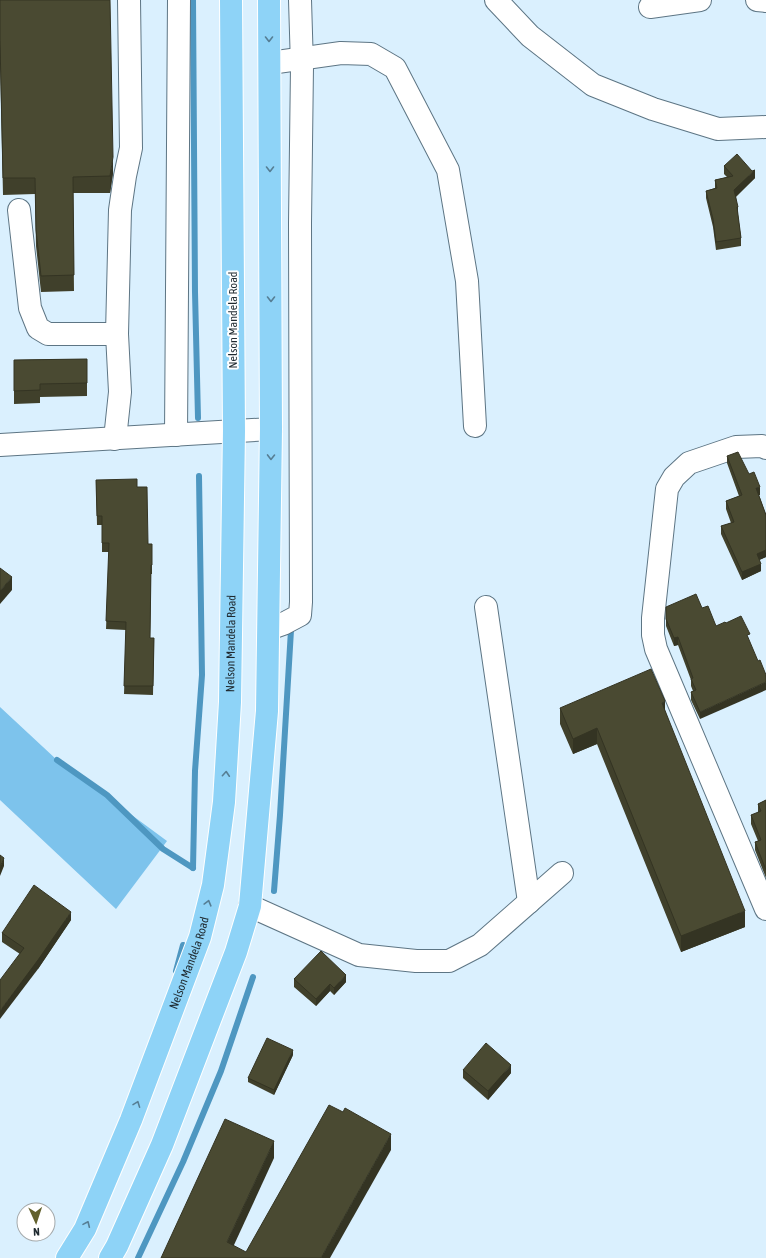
<svg xmlns="http://www.w3.org/2000/svg" width="766" height="1258" viewBox="0 0 766 1258" font-family="'Asap Condensed',sans-serif">
<style>
.green{fill:#7dc3ec}
.lines{fill:none;stroke-linecap:round;stroke-linejoin:round}
.stream{stroke:#4e97c1;stroke-width:6}
.minor-casing{stroke:#5d7584;stroke-width:24}
.major-casing{stroke:#fff;stroke-width:24}
.minor{stroke:#fff;stroke-width:22}
.major{stroke:#8ed3f7;stroke-width:22}
.wall{fill:#40402b}
.shaded-wall{fill:#343423}
.building{fill:#4a4a32;stroke:#343423}
.oneway{stroke:#567e94}
.labels{text-anchor:middle;dominant-baseline:central;stroke-width:4;stroke-linejoin:round;paint-order:stroke}
.street-label{font-size:12px;fill:#1f2a30;stroke:#fff}
</style>
<rect width="100%" height="100%" fill="#daf0fe"/>
<polygon class="green" points="0,707 57,760 167,841 116,909 0,800"/>
<g class="lines">
<g class="stream">
<polyline points="193,0 195,292 198,418"/>
<polyline points="57,760 107,795 163,849 193,868"/>
<polyline points="193,868 195,771 202,675 199,476"/>
<polyline points="274,891 280,815 291,630"/>
<polyline points="176,971 183,945"/>
<polyline points="138,1258 183,1162 221,1071 253,977"/>
</g>
<defs>
<g id="minor">
<polyline points="496,0 530,36 593,85 653,109 718,129 766,127"/>
<polyline points="757,0 766,1"/>
<polyline points="650,7 700,0"/>
<polyline points="270,63 341,53 371,54 395,68 448,170 467,281 475,426"/>
<polyline points="19,210 30,308 38,328 48,334 117,334"/>
<polyline points="176,435 179,0"/>
<polyline points="115,439 120,392 117,334 120,210 125,176 131,148 129,0"/>
<polyline points="0,445 271,429"/>
<polyline points="766,448 762,446 736,447 689,463 674,477 667,489 653,618 653,635 656,649 766,909"/>
<polyline points="486,607 529,902"/>
<polyline points="269,629 283,624 300,615 301,602 300,223 302,66 300,0"/>
<polyline points="250,906 359,955 416,961 449,961 480,945 562,873"/>
</g>
<g id="major">
<path id="s1" d="M 67,1258 L 85,1229 L 131,1120 L 200,937 L 213,885 L 224,802 L 230,702 L 234,431 L 231,0"/>
<polyline points="110,1258 117,1246 162,1145 236,952 250,906 267,711 271,429 269,0"/>
</g>
</defs>
<use href="#minor" class="minor-casing"/>
<use href="#major" class="major-casing"/>
<use href="#minor" class="minor"/>
<use href="#major" class="major"/>
</g>
<g class="wall">
<polygon points="0,0 113,173 110,193 73,193 74,291 41,292 36,246 35,194 3,195 0,58"/>
<polygon points="724,166 755,178 736,197 738,214 738,215 741,238 741,246 716,250 713,227 706,198 706,191 715,188 715,180 727,177 724,174"/>
<polygon points="87,359 87,396 40,397 40,403 14,404 14,360"/>
<polygon points="727,456 760,495 759,495 766,515 766,557 759,560 761,571 742,580 721,534 721,526 731,523 726,509 726,501 739,496 727,463"/>
<polygon points="96,480 137,487 148,544 152,544 152,574 151,574 150,638 154,638 153,695 124,694 126,630 106,629 109,552 102,552 102,525 97,525"/>
<polygon points="666,607 702,608 700,719 691,700 691,692 693,691 691,686 691,680 678,645 674,646 666,626"/>
<polygon points="560,708 665,711 745,927 681,952 597,744 573,754 560,724"/>
<polygon points="766,800 766,878 755,850 755,842 758,841 751,824 751,815 758,813 758,804"/>
<polygon points="71,920 38,969 20,954 2,942 2,933"/>
<polygon points="294,979 346,982 334,995 330,991 316,1006 294,987"/>
<polygon points="293,1055 274,1095 248,1082 248,1078"/>
<polygon points="463,1070 511,1073 488,1100 463,1078"/>
</g>
<g class="shaded-wall">
<polygon points="113,157 113,173 110,193 110,176"/>
<polygon points="755,170 755,178 734,198 734,190"/>
<polygon points="737,207 738,207 738,214 737,215"/>
<polygon points="760,487 760,495 756,496 756,488"/>
<polygon points="766,550 766,557 757,561 757,554"/>
<polygon points="761,564 761,571 742,580 742,572"/>
<polygon points="12,577 12,590 0,604 0,591"/>
<polygon points="678,637 678,645 674,646 674,638"/>
<polygon points="766,682 766,690 700,719 700,712"/>
<polygon points="665,701 665,717 662,703"/>
<polygon points="597,728 597,744 573,754 573,739"/>
<polygon points="4,858 4,866 0,876 0,867"/>
<polygon points="745,911 745,927 681,952 681,936"/>
<polygon points="71,912 71,920 38,969 0,1019 0,1011"/>
<polygon points="346,975 346,982 334,995 334,988"/>
<polygon points="330,984 330,991 316,1006 316,999"/>
<polygon points="293,1050 293,1055 274,1095 274,1090"/>
<polygon points="511,1065 511,1073 488,1100 488,1091"/>
<polygon points="391,1134 391,1150 330,1258 321,1258"/>
<polygon points="274,1141 274,1158 228,1258 227,1242"/>
</g>
<g class="building">
<polygon points="0,0 110,0 113,157 110,176 73,177 74,275 41,276 36,230 35,178 3,178 0,41"/>
<polygon points="737,154 752,171 755,170 734,190 738,207 737,207 741,238 716,242 713,219 706,191 717,188 715,180 733,176 724,166"/>
<polygon points="87,359 87,383 40,384 40,390 14,391 14,360"/>
<polygon points="738,452 749,474 754,472 760,487 756,488 766,515 766,550 757,554 761,564 742,572 721,526 734,522 726,501 742,495 727,456"/>
<polygon points="137,479 137,487 147,487 148,544 152,544 152,565 151,565 150,638 154,638 153,686 124,686 126,622 106,621 109,543 102,543 102,516 97,516 96,480"/>
<polygon points="0,568 12,577 0,591"/>
<polygon points="696,594 702,608 708,606 716,626 725,622 726,623 741,616 750,634 747,635 758,661 760,660 766,675 766,682 700,712 691,692 696,690 691,679 693,678 678,637 674,638 666,619 666,607"/>
<polygon points="651,669 665,701 662,703 745,911 681,936 597,728 573,739 560,708"/>
<polygon points="766,800 766,870 755,842 761,840 751,815 761,811 758,804"/>
<polygon points="0,855 4,858 0,867"/>
<polygon points="34,885 71,912 38,960 0,1011 0,980 24,948 2,933"/>
<polygon points="321,951 346,975 334,988 330,984 316,999 294,979"/>
<polygon points="267,1038 293,1050 274,1090 248,1078"/>
<polygon points="486,1043 511,1065 488,1091 463,1070"/>
<polygon points="329,1105 343,1112 345,1108 391,1134 321,1258 161,1258 225,1119 274,1141 227,1242 246,1252"/>
</g>
<defs><path id="oneway-chevron" d="M-2-3.5L2.5 0L-2 3.5" fill="none" stroke-width="1.6" stroke-linecap="round" stroke-linejoin="round"/></defs>
<g class="oneway">
<use href="#oneway-chevron" transform="translate(269 39) rotate(90)"/>
<use href="#oneway-chevron" transform="translate(270 169) rotate(90)"/>
<use href="#oneway-chevron" transform="translate(271 299) rotate(90)"/>
<use href="#oneway-chevron" transform="translate(271 457) rotate(91)"/>
<use href="#oneway-chevron" transform="translate(226 774) rotate(-86)"/>
<use href="#oneway-chevron" transform="translate(208 903) rotate(-75)"/>
<use href="#oneway-chevron" transform="translate(137 1104) rotate(-69)"/>
<use href="#oneway-chevron" transform="translate(87 1224) rotate(-66)"/>
</g>
<g class="labels">
<g class="street-label">
<text transform="translate(233 320) rotate(-90)">Nelson Mandela Road</text>
<text stroke="none"><textPath href="#s1" startOffset="644">Nelson Mandela Road</textPath></text>
<text stroke="none"><textPath href="#s1" startOffset="320">Nelson Mandela Road</textPath></text>
</g>
</g>
<g transform="translate(36 1222) rotate(177)"><circle r="19" fill="#ffffff" stroke="#a5aaac"/>
<path d="M0-3L7 15L0 10L-7 15Z" fill="#62612e"/>
<text y="-6" font-size="11" font-weight="bold" text-anchor="middle" fill="#1f2a30">N</text>
</g>
</svg>
